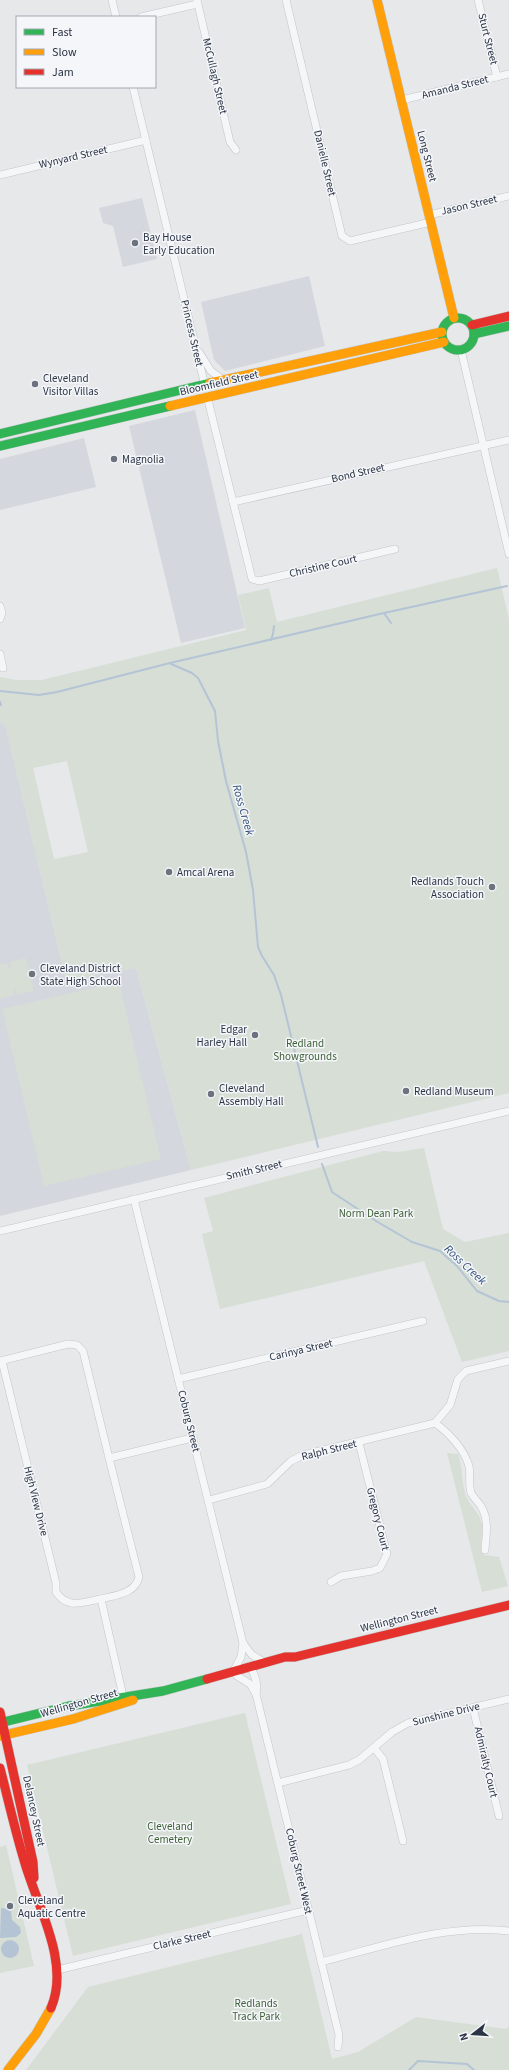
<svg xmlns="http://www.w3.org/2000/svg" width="509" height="2070" viewBox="0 0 509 2070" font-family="'Source Sans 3',sans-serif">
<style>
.built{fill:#d4d7dd}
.green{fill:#d6ded6;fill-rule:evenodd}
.water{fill:#b4c4d5}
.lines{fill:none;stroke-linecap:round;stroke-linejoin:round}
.stream{stroke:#b4c4d5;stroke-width:2}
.street-casing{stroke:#c4c6c8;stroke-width:8}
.fast-casing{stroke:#c4c6c8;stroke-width:10}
.slow-casing{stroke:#c4c6c8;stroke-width:10}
.jam-casing{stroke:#c4c6c8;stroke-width:10}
.street{stroke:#f5f6f7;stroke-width:7}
.fast{stroke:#30b455;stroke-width:9}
.slow{stroke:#ff9f0a;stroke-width:9}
.jam{stroke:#e5322d;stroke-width:9}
.poi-dot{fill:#6c737f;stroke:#f4f6f9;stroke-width:1.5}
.labels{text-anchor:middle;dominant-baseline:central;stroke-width:3;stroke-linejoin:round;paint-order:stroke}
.street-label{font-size:11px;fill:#2b3445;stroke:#f4f6f9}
.poi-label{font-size:11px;fill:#2b3445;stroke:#f4f6f9;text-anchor:start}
.park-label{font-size:11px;fill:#3f6138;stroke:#f4f6f9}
.water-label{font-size:12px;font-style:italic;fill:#34527a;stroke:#f4f6f9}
</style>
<rect width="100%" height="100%" fill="#e6e8ea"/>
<g class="built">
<polygon points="142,198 157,259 123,267 113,226 103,223 99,208"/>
<polygon points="309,276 325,346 225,371 214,360 201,302"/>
<polygon points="195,410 245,628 181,643 129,426"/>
<polygon points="84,438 96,487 0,510 0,459"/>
<polygon points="0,723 5,724 66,980 136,968 191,1170 0,1216"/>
</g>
<g class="green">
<path d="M 497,568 L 509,619 L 509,1093 L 191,1170 L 136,968 L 66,980 L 5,725 L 0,723 L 0,677 L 16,680 L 42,680 L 246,630 L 238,595 L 269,588 L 277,622 ZM 67,761 L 88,852 L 54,859 L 33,768 Z"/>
<polygon points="26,958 34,991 17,995 16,989 13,990 14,995 0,999 0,964 7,963 8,968 11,967 10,962"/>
<polygon points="119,982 161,1159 44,1186 2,1009"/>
<polygon points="424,1148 443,1229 465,1242 509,1233 509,1351 462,1362 424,1261 220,1309 202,1234 213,1231 204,1198 383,1151 398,1152"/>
<path d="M 447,1453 L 458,1454 C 463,1468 461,1481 466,1496 C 470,1507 480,1512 482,1525 C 483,1538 479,1541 484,1555 L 499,1557 L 508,1586 L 482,1592 Z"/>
<polygon points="245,1713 291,1904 73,1956 27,1765"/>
<polygon points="6,1845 34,1966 0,1973 0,1847"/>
<polygon points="302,1934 332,2059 358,2052 416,2017 506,2029 509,2026 509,2070 26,2070 88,1987"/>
</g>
<g class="water">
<polygon points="1,1908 8,1909 11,1911 12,1920 20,1927 21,1933 16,1937 0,1938"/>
<circle cx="10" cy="1949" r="9"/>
</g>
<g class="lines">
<g class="stream">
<polyline points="384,613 391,623"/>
<polyline points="271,640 273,634 274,626"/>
<polyline points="171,664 192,673 198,678 215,711 218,741 226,781 246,852 253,890 258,947 262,956 274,975 281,995 318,1147"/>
<polyline points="0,691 39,695 57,692 170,663 384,613 507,586"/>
<polyline points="0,702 1,705"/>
<polyline points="322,1164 332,1192 376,1221 412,1242 440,1251 457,1266 477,1291 499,1301 509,1302"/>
<polyline points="409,2070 418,2061 467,2064 474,2070"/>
</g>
<defs>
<g id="street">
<polyline points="112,0 116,17"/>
<polyline points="197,0 230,142 236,150"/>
<polyline points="286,0 342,236 350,241 431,222"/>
<polyline points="478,0 497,77"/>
<polyline points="141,17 197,4"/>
<polyline points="133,87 205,386"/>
<polyline points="402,100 509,74"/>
<polyline points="0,175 146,140"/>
<polyline points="429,215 509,196"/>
<polyline points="461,350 509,554"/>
<polyline points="199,352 211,371 223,380"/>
<polyline points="207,396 252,579 259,581 395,549"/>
<polyline points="233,502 509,440"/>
<polyline points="0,606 2,613 0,619"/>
<polyline points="0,654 3,668"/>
<polyline points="134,1199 243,1643 252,1655 264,1662"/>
<polyline points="0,1231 509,1111"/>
<polyline points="0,1361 68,1344 77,1345 83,1351 109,1458 192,1438"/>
<path d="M 2,1361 L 56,1583 L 56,1592 C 68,1610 83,1602 101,1599 L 123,1696"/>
<polyline points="178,1379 423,1321"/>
<path d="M 435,1423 C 449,1433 464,1449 469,1466 C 471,1475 468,1483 471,1493 C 474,1499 479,1502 482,1508 C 489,1521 486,1535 485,1550"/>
<polyline points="435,1423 450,1405 458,1379 466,1371 509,1361"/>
<polyline points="209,1500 267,1484 291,1461 303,1455 435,1423"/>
<polyline points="331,1582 341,1576 372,1571 380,1568 387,1554 359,1443"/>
<path d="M 101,1599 C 116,1595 135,1594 139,1577 L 109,1458"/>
<path d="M 249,1666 C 255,1674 258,1684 256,1694"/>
<polyline points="234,1670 241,1657 243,1643"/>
<polyline points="237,1676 250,1684 256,1694 339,2035 338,2047"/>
<polyline points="473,1708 499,1816"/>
<polyline points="374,1748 383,1759 403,1841"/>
<polyline points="278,1783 349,1765 359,1760 392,1732 408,1723 509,1699"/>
<path d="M 321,1962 C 382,1947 446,1923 509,1931"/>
<polyline points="57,1970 308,1910"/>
</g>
<g id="fast">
<circle cx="458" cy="334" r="16"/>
<polyline points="474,334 509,326"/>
<polyline points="0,434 210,383"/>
<polyline points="0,446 170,406"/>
<polyline points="0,1723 69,1706 163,1691 207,1679"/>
</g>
<g id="slow">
<polyline points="377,0 454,318"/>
<polyline points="210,383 442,332"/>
<polyline points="170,406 444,342"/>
<polyline points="0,1736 73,1719 133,1700"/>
<polyline points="8,2070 36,2034 51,2008"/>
</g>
<g id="jam">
<polyline points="472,325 509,316"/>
<polyline points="207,1679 285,1657 295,1657 509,1605"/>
<polyline points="0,1712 33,1862 34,1878"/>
<path d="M 0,1768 C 8,1799 15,1830 24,1860 C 36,1904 71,1962 51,2008"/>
</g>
</defs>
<use href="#street" class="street-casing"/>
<use href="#fast" class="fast-casing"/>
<use href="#slow" class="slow-casing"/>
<use href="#jam" class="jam-casing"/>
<use href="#street" class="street"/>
<use href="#fast" class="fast"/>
<use href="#slow" class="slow"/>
<use href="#jam" class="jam"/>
</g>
<g class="poi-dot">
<circle cx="135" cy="243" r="4"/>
<circle cx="35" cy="384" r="4"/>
<circle cx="114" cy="459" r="4"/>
<circle cx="169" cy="872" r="4"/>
<circle cx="492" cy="887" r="4"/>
<circle cx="32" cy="974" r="4"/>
<circle cx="255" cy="1035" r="4"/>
<circle cx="406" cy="1091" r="4"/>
<circle cx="211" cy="1094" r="4"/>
<circle cx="10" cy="1906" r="4"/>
</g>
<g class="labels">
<g class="street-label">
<text transform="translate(488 39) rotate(76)">Sturt Street</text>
<text transform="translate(215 76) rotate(77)">McCullagh Street</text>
<text transform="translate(455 87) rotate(-14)">Amanda Street</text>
<text transform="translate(427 156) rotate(76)">Long Street</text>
<text transform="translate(73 157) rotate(-13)">Wynyard Street</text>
<text transform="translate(325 163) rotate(77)">Danielle Street</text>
<text transform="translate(469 205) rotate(-13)">Jason Street</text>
<text transform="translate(192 333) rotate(77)">Princess Street</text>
<text transform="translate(219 383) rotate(-13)">Bloomfield Street</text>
<text transform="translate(358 473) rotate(-13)">Bond Street</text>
<text transform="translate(323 566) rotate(-13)">Christine Court</text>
<text transform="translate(254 1170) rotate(-13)">Smith Street</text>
<text transform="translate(301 1350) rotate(-13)">Carinya Street</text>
<text transform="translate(189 1421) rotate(76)">Coburg Street</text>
<text transform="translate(329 1450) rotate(-14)">Ralph Street</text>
<text transform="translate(36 1501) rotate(76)">High View Drive</text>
<text transform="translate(378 1519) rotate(76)">Gregory Court</text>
<text transform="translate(399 1619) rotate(-14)">Wellington Street</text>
<text transform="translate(79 1703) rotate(-16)">Wellington Street</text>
<text transform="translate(446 1714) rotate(-14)">Sunshine Drive</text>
<text transform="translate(486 1762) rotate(77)">Admiralty Court</text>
<text transform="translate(34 1811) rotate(78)">Delancey Street</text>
<text transform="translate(299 1871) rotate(77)">Coburg Street West</text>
<text transform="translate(182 1940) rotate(-13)">Clarke Street</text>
</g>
<g class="poi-label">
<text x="143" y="237">Bay House<tspan x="143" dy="13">Early Education</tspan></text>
<text x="43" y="378">Cleveland<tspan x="43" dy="13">Visitor Villas</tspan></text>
<text x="122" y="459">Magnolia</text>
<text x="177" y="872">Amcal Arena</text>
<text x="484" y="881" text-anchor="end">Redlands Touch<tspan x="484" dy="13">Association</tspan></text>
<text x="40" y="968">Cleveland District<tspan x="40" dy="13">State High School</tspan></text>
<text x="247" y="1029" text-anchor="end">Edgar<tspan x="247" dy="13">Harley Hall</tspan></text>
<text x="219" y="1088">Cleveland<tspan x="219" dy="13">Assembly Hall</tspan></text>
<text x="414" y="1091">Redland Museum</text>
<text x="18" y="1900">Cleveland<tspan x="18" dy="13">Aquatic Centre</tspan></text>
</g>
<g class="park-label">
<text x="305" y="1043">Redland<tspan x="305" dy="13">Showgrounds</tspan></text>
<text x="376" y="1213">Norm Dean Park</text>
<text x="170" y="1826">Cleveland<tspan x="170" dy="13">Cemetery</tspan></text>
<text x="256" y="2003">Redlands<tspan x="256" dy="13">Track Park</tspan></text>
</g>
<g class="water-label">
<text transform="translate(243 810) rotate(74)">Ross Creek</text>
<text transform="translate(465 1265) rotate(43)">Ross Creek</text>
</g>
</g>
<rect x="16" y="16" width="140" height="72" fill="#f4f6f9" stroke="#a4a8b1"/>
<rect x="24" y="29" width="20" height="6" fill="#30b455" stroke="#a4a8b1"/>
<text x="52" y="36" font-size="12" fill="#2b3445">Fast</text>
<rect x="24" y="49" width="20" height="6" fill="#ff9f0a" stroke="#a4a8b1"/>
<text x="52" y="56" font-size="12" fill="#2b3445">Slow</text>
<rect x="24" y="69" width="20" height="6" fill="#e5322d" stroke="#a4a8b1"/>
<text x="52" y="76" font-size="12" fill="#2b3445">Jam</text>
<g transform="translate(473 2034) rotate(253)" stroke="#f4f6f9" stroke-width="3" paint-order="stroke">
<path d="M0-3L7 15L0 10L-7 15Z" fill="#2b3445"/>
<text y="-6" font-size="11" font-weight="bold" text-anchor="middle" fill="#2b3445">N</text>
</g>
</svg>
